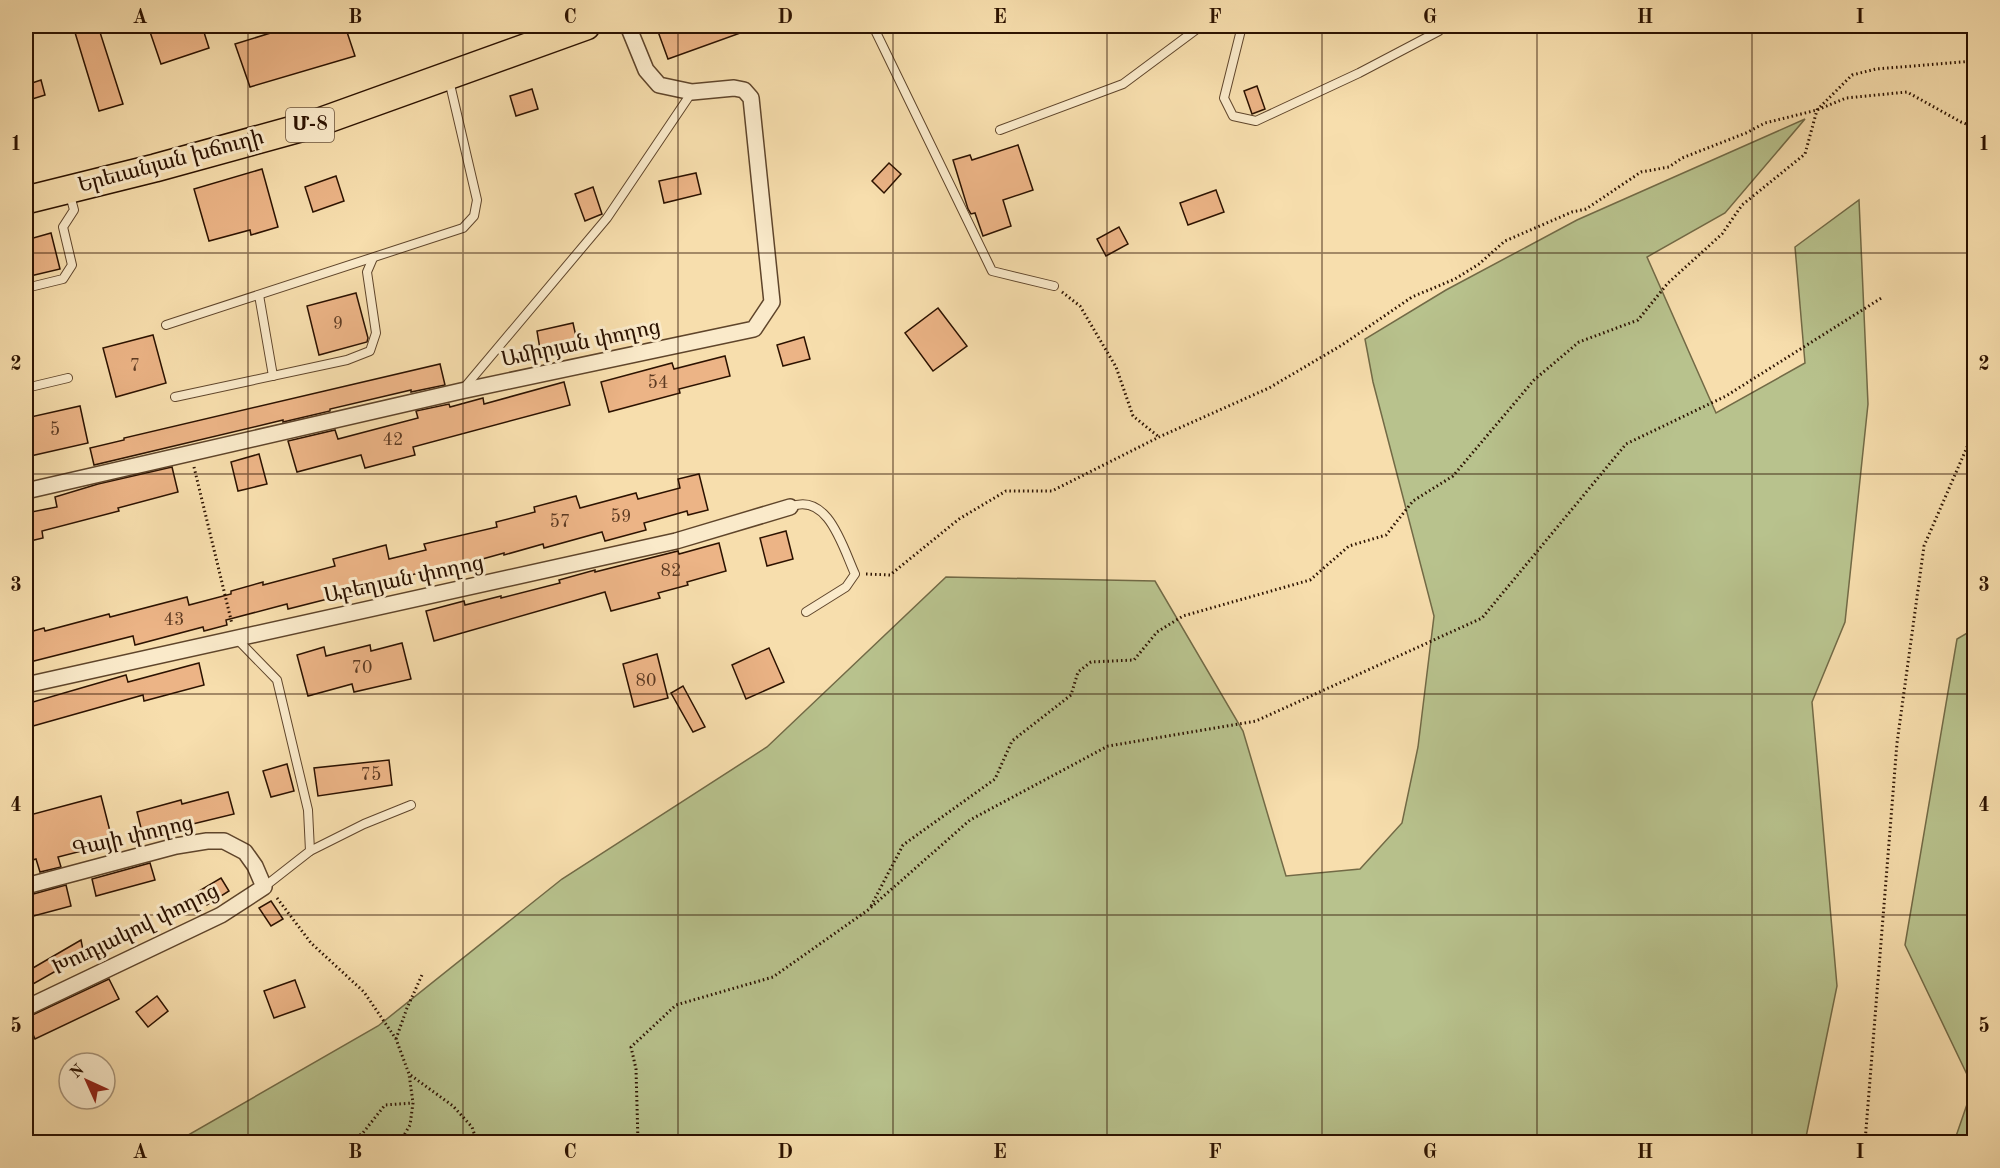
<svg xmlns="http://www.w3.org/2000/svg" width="2000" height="1168" viewBox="0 0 2000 1168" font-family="'Old Standard TT','Noto Serif Armenian',serif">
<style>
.green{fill:#b8c28d;stroke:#726a46;stroke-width:1.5}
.building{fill:#ecb486;stroke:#2c1200;stroke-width:1.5}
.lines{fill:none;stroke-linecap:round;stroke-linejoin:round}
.lane-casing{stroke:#5f452b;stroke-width:10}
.street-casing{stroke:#5f452b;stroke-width:18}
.highway-casing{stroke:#2c1200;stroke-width:30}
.path{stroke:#2c1200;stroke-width:3;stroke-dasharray:1.5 3;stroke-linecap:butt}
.lane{stroke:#faeaca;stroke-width:8}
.street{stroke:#faeaca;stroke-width:15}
.highway{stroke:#f7dead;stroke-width:27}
.grid{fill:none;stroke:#2c1200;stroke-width:1.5;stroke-opacity:0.55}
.labels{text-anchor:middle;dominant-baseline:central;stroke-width:6;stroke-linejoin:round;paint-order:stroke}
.number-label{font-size:18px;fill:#5c3a22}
.shield{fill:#faeaca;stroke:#6a533d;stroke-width:1.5}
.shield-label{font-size:20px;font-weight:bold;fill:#2c1200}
.street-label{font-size:21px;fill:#2c1200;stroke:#faeaca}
.neatline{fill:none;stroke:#2c1200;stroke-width:2}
.grid-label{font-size:20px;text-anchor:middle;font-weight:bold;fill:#2c1200}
</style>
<rect width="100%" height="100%" fill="#f7dead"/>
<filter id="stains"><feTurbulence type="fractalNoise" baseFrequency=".00333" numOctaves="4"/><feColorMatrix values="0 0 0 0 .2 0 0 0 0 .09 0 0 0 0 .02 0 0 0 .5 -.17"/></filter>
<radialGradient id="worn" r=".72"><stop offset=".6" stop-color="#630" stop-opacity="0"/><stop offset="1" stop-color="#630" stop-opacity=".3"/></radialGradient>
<g class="green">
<polygon points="1805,119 1725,213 1647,257 1716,413 1805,363 1795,247 1859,200 1868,404 1845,622 1812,702 1837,986 1805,1142 176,1142 378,1026 562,879 767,747 946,577 1155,581 1243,731 1286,876 1360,869 1402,823 1418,747 1434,616 1373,382 1365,339 1446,290 1577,220"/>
<polygon points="1974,629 1974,1142 1954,1142 1973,1087 1905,945 1957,639"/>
</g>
<g class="building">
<polygon points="73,26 98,26 123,104 99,111"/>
<polygon points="148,26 202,26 209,48 161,64"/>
<polygon points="293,26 345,26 355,56 250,87 235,44"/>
<polygon points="656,26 757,26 757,27 668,59"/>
<polygon points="41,80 45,95 26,101 26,85"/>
<polygon points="1257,86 1265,109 1252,114 1244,91"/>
<polygon points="532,89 538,109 516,116 510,96"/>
<polygon points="1018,145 1033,190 1003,200 1011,226 983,236 975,213 971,214 968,209 953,160 970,155 972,160"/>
<polygon points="889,163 901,174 884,193 872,181"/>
<polygon points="262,169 278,227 251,235 250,230 209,241 194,189"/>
<polygon points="696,173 701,194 664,203 659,181"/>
<polygon points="336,176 344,201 313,212 305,187"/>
<polygon points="593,187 602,214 585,221 575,194"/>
<polygon points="1216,190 1224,212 1188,225 1180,203"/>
<polygon points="1119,227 1128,244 1106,256 1097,239"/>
<polygon points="51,233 60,269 26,277 26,240"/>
<polygon points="356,293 368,338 367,342 319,355 307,306"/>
<polygon points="938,308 967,346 933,371 905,333"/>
<polygon points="573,323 577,341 540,349 537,331"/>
<polygon points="153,335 166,383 116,397 103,348"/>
<polygon points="804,337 810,359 783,366 777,345"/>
<polygon points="725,356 730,376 679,389 680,393 609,412 601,382 672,363 674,369"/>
<polygon points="440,364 445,385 411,392 411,390 330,409 330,411 283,422 283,420 94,465 90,448 124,440 124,438"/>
<polygon points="564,382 570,405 413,447 415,455 365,468 361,455 297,472 288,441 335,430 338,439 418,418 416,411 449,404 450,407 483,398 484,404"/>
<polygon points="80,406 88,443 26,457 26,418"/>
<polygon points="259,454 267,484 238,491 231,462"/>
<polygon points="172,467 178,492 118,508 119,511 42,531 43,538 26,542 26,513 57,507 55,497 98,484"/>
<polygon points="699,474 708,510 688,515 687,511 644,523 646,530 605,541 602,532 544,548 543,544 504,555 504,553 432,573 431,570 395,579 395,582 288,609 287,604 226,620 227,625 204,631 203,627 135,645 133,636 26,663 26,633 44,628 45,631 109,614 110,617 187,597 189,605 231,594 231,591 263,582 263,585 335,566 333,559 386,545 389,559 426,550 424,544 497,527 496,522 535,512 534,507 576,496 580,508 636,493 638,499 680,488 678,479"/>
<polygon points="786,531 793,559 767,566 760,538"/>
<polygon points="719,543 726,571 687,582 688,585 658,593 660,598 611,611 605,592 434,641 426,611 464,601 465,605 501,596 501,598 560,583 559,580 595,570 595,572 678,551 679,554"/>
<polygon points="402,643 411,679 354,692 352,684 308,696 297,655 324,647 326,656 370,645 371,651"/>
<polygon points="769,648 784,682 746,699 732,665"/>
<polygon points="657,654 668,698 634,707 623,664"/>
<polygon points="199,663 204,685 144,701 143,695 26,728 26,704 126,675 128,682"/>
<polygon points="683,686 705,727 693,732 671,693"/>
<polygon points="389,760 392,785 318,796 314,768"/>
<polygon points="287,764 294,791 271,797 263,771"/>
<polygon points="228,792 234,814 143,836 137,812 181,800 182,804"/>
<polygon points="101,796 113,843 58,857 61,867 40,872 36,859 26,862 26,816"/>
<polygon points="150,863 155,880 96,896 92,879"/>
<polygon points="221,878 229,891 207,905 199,891"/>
<polygon points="66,885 71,906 26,918 26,896"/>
<polygon points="271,901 283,919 271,926 259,908"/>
<polygon points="81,940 84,955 26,988 26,972"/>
<polygon points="109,979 119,999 35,1039 26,1018"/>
<polygon points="295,980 305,1007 274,1018 264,991"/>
<polygon points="157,996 168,1011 148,1027 136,1012"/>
</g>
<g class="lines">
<defs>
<g id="lane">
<polyline points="873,26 992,271 1054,286"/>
<polyline points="1242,26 1224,98 1233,116 1256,121 1359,73 1439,31"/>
<polyline points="1000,130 1123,84 1201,26"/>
<polyline points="26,288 63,279 72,265 63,227 74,210 70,195"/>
<polyline points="259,295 273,376"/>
<polyline points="166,325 463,228 474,216 477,200 449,80"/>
<polyline points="26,388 68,378"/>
<polyline points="464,388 607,218 692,92"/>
<polyline points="175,397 347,360 370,351 376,333 367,272 373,258"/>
<path d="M 790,507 C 828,491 843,548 855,574 L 846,587 L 806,612"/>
<polyline points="237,639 277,680 308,810 310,851 264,887"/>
<polyline points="310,851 364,824 411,805"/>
</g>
<g id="street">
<polyline points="26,491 461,391 754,329 772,302 751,98 744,90 734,88 692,92 659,85 646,70 628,26"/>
<polyline points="26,685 676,541 790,507"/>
<polyline points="26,886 176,846 207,841 224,841 245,852 255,866 264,887 221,915 26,1008"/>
</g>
<polyline id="highway" points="26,200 155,168 311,125 586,26"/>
</defs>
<use href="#lane" class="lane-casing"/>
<use href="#street" class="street-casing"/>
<use href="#highway" class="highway-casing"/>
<g class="path">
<polyline points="1062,292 1080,306 1116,367 1133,416 1159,437"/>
<polyline points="194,467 232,624"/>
<polyline points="866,574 890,575 959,519 1006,491 1052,491 1159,437 1269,388 1342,345 1412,297 1455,279 1479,264 1505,241 1572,212 1586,209 1641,172 1669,167 1682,158 1746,133 1765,123 1817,110 1846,98 1907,92 1961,122 1974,127"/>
<polyline points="277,898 311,943 364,992 396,1039 409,1074 453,1106 472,1127 477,1142"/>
<polyline points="871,906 903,845 995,779 1012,741 1071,695 1078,672 1091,662 1134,660 1157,632 1183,616 1310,580 1349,546 1386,535 1413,501 1453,476 1534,380 1579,342 1638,320 1668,283 1722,234 1742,205 1805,154 1817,110 1852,75 1876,69 1974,61"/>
<polyline points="396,1039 407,1008 422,975"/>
<polyline points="343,1142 362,1134 385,1105 413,1103"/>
<polyline points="400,1142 410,1125 413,1103 409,1074"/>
<polyline points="638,1142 636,1069 631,1047 676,1005 773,977 868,910 970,820 1108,746 1256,721 1482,618 1626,444 1726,396 1883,297"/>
<polyline points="1865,1142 1897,743 1924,546 1974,431"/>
</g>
<use href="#lane" class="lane"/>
<use href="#street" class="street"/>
<use href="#highway" class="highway"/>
</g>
<path class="grid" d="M 248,26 L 248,1142M 463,26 L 463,1142M 678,26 L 678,1142M 893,26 L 893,1142M 1107,26 L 1107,1142M 1322,26 L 1322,1142M 1537,26 L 1537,1142M 1752,26 L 1752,1142M 26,253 L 1974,253M 26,474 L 1974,474M 26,694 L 1974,694M 26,915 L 1974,915"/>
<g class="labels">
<g class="number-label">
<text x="338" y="324">9</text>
<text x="135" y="366">7</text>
<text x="658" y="383">54</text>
<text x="55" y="430">5</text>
<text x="393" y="440">42</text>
<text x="621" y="517">59</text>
<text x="560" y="522">57</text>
<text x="671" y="571">82</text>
<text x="174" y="620">43</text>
<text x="362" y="668">70</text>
<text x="646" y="681">80</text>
<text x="371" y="775">75</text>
</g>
<rect class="shield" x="286" y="108" width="48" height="34" rx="4.5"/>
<g class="shield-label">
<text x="310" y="125">Մ-8</text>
</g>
<g class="street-label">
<text transform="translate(171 162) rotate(-15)">Երեւանյան խճուղի</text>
<text transform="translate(581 344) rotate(-12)">Ամիրյան փողոց</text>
<text transform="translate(404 580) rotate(-12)">Աբեղյան փողոց</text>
<text transform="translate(133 837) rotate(-13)">Գայի փողոց</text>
<text transform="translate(136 930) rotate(-26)">Խուդյակով փողոց</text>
</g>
</g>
<rect width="2000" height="1168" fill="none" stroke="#f7dead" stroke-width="66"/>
<g transform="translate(87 1081) rotate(315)"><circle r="28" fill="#faeaca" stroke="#a89479" stroke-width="1.5"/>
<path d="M0-4.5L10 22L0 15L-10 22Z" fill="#8f2418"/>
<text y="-9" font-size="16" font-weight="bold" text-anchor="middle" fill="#2c1200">N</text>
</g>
<rect x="33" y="33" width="1934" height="1102" class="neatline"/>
<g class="grid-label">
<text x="140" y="23">A</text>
<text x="355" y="23">B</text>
<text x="570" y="23">C</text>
<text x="785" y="23">D</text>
<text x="1000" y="23">E</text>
<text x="1215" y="23">F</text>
<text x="1430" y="23">G</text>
<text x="1645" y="23">H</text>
<text x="1860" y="23">I</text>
<text x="16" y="150">1</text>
<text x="1984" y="150">1</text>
<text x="16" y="370">2</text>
<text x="1984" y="370">2</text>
<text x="16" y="591">3</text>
<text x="1984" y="591">3</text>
<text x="16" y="811">4</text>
<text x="1984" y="811">4</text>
<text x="16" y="1032">5</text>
<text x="1984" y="1032">5</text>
<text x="140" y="1158">A</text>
<text x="355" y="1158">B</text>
<text x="570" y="1158">C</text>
<text x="785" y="1158">D</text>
<text x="1000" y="1158">E</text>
<text x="1215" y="1158">F</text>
<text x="1430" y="1158">G</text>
<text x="1645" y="1158">H</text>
<text x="1860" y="1158">I</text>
</g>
<rect width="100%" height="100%" filter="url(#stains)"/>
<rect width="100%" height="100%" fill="url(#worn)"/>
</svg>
